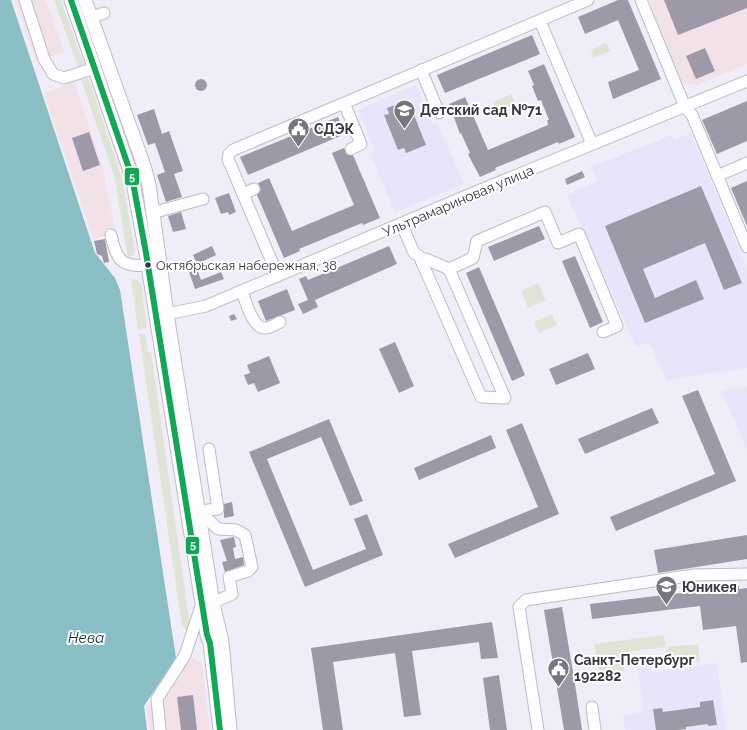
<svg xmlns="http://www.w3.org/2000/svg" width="747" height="730" viewBox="0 0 747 730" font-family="Raleway,sans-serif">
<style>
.built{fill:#e8e4fa}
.industrial{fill:#f2e2e8}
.green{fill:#e0e4d6}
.water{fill:#88bec4}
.building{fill:#9d99a8}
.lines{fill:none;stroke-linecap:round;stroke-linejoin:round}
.minor-casing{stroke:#bfbdc6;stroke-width:13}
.major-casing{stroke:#bfbdc6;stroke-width:15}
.minor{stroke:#fdfcfe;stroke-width:11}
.major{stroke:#fdfcfe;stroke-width:13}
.bus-1-casing{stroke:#fff;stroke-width:9}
.bus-1{stroke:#10a855;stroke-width:6}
.bus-dot{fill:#37353e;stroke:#fff;stroke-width:1.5}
.labels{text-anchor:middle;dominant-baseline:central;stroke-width:4;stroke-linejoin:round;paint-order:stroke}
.bus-label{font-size:13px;fill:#37353e;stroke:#fff;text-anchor:start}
.poi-label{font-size:14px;font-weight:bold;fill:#37353e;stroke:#fff;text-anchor:start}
.street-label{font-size:14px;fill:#37353e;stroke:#fff}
.water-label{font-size:15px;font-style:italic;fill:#093132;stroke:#fff}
.line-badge{stroke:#fff;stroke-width:1.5}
.badge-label{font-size:11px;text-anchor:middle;font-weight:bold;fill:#fff}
</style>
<rect width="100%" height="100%" fill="#f0edf9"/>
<g class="built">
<polygon points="416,85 432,124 437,123 464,184 395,212 370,153 375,151 358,110"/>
<polygon points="691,133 747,268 747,368 667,380 649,342 636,347 567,195 598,181 591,167 672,135 674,140"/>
<polygon points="747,387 747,450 721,390"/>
<polygon points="650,658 652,672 717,663 726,730 625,730 623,715 644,712 636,660"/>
</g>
<g class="industrial">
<polygon points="15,0 46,0 64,52 36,62"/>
<polygon points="649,0 747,0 747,64 697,85 681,83"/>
<polygon points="74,82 102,164 116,234 93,238 44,93"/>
<polygon points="180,654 202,662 210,730 150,730 147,708"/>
</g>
<g class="green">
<polygon points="54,0 61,0 84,65 84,67 79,70"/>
<polygon points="606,43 611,51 593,58 591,50"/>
<polygon points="86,77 89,79 122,178 135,251 134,254 128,259 115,179 81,79"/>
<polygon points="511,94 515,104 497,111 493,102"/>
<polygon points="131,279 135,279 141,284 147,328 138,329"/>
<polygon points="538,283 546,300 528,308 521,291"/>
<polygon points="552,314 557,325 539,333 534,322"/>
<polygon points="145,333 148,352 151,352 190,625 188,630 186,630 182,626 139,334"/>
<polygon points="664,635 665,647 622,652 624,671 604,673 598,669 594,644"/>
<polygon points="698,644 700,661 668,665 666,647"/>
</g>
<polygon class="water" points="0,0 11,0 95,253 115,278 120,290 176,658 144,706 147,730 0,730"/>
<g class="building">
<polygon points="618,0 628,0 661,79 613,99 608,82 639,70 618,20 585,34 578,17"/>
<polygon points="664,0 747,0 747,8 678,35"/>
<polygon points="532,35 540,54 445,93 437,75"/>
<polygon points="705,48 715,71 696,79 686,56"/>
<polygon points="544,64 575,137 559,144 558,142 495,168 496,170 480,177 471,160 468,154 470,153 461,133 460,134 449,104 465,97 488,150 548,125 547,120 549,120 541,100 538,101 532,86 534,85 528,71"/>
<circle cx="201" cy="85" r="6"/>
<polygon points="408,100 426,145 406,153 404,148 398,150 384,115 389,114 387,108"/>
<polygon points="747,101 747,141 717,154 702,120"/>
<polygon points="154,109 162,134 169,131 183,171 174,174 182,197 166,202 157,175 165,172 155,143 148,145 137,115"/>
<polygon points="338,117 345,134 248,175 240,157"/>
<polygon points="89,132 100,165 83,171 72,138"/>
<polygon points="344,148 347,155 353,155 380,218 363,225 362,223 299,249 300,251 284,258 257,195 261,189 258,183 269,178 292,231 354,205 332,153"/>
<polygon points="582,171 585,177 567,185 565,179"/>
<polygon points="747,181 747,226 731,188"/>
<polygon points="701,186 742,283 724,290 705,243 643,269 655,298 696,280 704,299 645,323 605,226"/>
<polygon points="229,193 236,212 229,215 228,212 221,214 215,198"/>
<polygon points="181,212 186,229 173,232 168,216"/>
<polygon points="539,226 545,239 494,261 488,247"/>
<polygon points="105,239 109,262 104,263 102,256 97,254 94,241"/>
<polygon points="212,246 216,255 197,264 193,255"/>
<polygon points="389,246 397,264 315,300 318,307 303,314 298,304 308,300 299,279 306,276 308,280"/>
<polygon points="575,256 603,322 590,328 562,261"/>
<polygon points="196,266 201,280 221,272 224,279 195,289 188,269"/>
<polygon points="479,267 525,375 512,381 466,273"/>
<polygon points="287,289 295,310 266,321 258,301"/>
<polygon points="234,314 237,319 231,321 229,316"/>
<polygon points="395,342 414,386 399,393 379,349"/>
<polygon points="588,353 595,369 556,385 549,369"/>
<polygon points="269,356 280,383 258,392 254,383 248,385 244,375 250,373 247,365"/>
<polygon points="698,390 736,481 616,531 610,517 715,474 682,396"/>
<polygon points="652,408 659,423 585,454 578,439"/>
<polygon points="329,419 363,501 350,506 321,437 267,459 313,570 366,549 354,519 367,514 383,555 305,587 249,452"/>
<polygon points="522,423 559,514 455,558 448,544 538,507 506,430"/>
<polygon points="491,435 496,448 419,480 414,468"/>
<polygon points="232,502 234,516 224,518 224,504"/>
<polygon points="747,535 747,559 658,573 654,550"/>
<polygon points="234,537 236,547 233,548 235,559 243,557 244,565 225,572 222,562 227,561 220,540"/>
<polygon points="739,586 739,589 747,588 747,662 741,663 736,626 703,630 700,606 592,619 590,604"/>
<polygon points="562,607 575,684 582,730 564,730 544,610"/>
<polygon points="492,622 498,658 481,659 479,642 412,651 421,715 404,717 395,653 333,662 343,730 323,730 311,648"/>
<polygon points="499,675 507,730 490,730 483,678"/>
<polygon points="193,695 197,730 181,730 177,697"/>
<polygon points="713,700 717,725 708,726 708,724 686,727 686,729 678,730 656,730 653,709 662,708 663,712 700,707 700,702"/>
</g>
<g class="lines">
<defs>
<g id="minor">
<polyline points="25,0 44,59 53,74 64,78 95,68"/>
<polyline points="641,0 685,107 692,115 747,247"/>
<polyline points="92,17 104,13"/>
<polyline points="540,21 592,144"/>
<polyline points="421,70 439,113"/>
<polyline points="344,103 361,144 351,149"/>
<polyline points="717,176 747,163"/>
<polyline points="243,194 254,189"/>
<polyline points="152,213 203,199"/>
<polyline points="402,225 414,253 419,256 421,260 481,397 505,398 449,269"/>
<path d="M 111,235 C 116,259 121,268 148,265"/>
<polyline points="421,260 426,259 449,269 473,258 477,241 545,212 558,243 579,234 617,326 603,332"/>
<polyline points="278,276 228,159 229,154 233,150 588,0"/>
<path d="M 242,291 C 245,300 253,329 265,328 C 270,328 276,324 280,322"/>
<polyline points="167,314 206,306 473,193 747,81"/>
<polyline points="199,511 218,529 236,530 245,535 252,567 248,571 229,577 232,594 213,603"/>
<polyline points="199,511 218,509 209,449"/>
<polyline points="592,707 595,730"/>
<polyline points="160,730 157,699 185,655 202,603"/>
<polyline points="538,730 519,607 526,600 694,575 747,574"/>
</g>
<g id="major">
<polyline points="71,0 132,177 146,253 207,635 210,643 220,730"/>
<polyline points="85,0 145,169 149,185 167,314 213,603 222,642 230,730"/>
</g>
</defs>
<use href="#minor" class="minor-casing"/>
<use href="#major" class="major-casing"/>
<use href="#minor" class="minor"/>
<use href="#major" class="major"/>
<defs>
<polyline id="bus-1" points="71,0 132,177 146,253 207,635 210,643 220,730"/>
</defs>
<use href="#bus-1" class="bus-1-casing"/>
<use href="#bus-1" class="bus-1"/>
</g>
<defs>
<symbol id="school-pin" viewBox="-11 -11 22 30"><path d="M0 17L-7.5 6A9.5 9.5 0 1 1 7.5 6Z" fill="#78757f" stroke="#fff"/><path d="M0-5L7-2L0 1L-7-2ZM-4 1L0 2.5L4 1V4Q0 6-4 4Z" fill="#fff"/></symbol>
<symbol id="civic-pin" viewBox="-11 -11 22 30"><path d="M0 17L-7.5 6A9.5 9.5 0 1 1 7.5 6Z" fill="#78757f" stroke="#fff"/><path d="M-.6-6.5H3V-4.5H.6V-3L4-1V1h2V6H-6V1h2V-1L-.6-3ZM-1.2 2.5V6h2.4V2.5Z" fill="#fff"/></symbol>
</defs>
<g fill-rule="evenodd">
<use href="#school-pin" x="392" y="98" width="25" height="34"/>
<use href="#civic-pin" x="286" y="116" width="25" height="34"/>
<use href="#school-pin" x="654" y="574" width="25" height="34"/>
<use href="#civic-pin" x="546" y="656" width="25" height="34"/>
</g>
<circle class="bus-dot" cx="148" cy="265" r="3.5"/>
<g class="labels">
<g class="bus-label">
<text x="156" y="265">Октябрьская набережная, 38</text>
</g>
<g class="poi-label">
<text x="420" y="110">Детский сад №71</text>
<text x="314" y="129">СДЭК</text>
<text x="682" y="587">Юникея</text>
<text x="574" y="660">Санкт-Петербург<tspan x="574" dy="16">192282</tspan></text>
</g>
<g class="street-label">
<text transform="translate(458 201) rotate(-23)">Ультрамариновая улица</text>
</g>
<g class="water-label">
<text x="86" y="638">Нева</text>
</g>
</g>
<g class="line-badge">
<rect x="124" y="167" width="16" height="19" rx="4" fill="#10a855"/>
<rect x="185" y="536" width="15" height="19" rx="4" fill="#10a855"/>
</g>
<g class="badge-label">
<text x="132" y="181">5</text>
<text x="193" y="549">5</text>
</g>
</svg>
